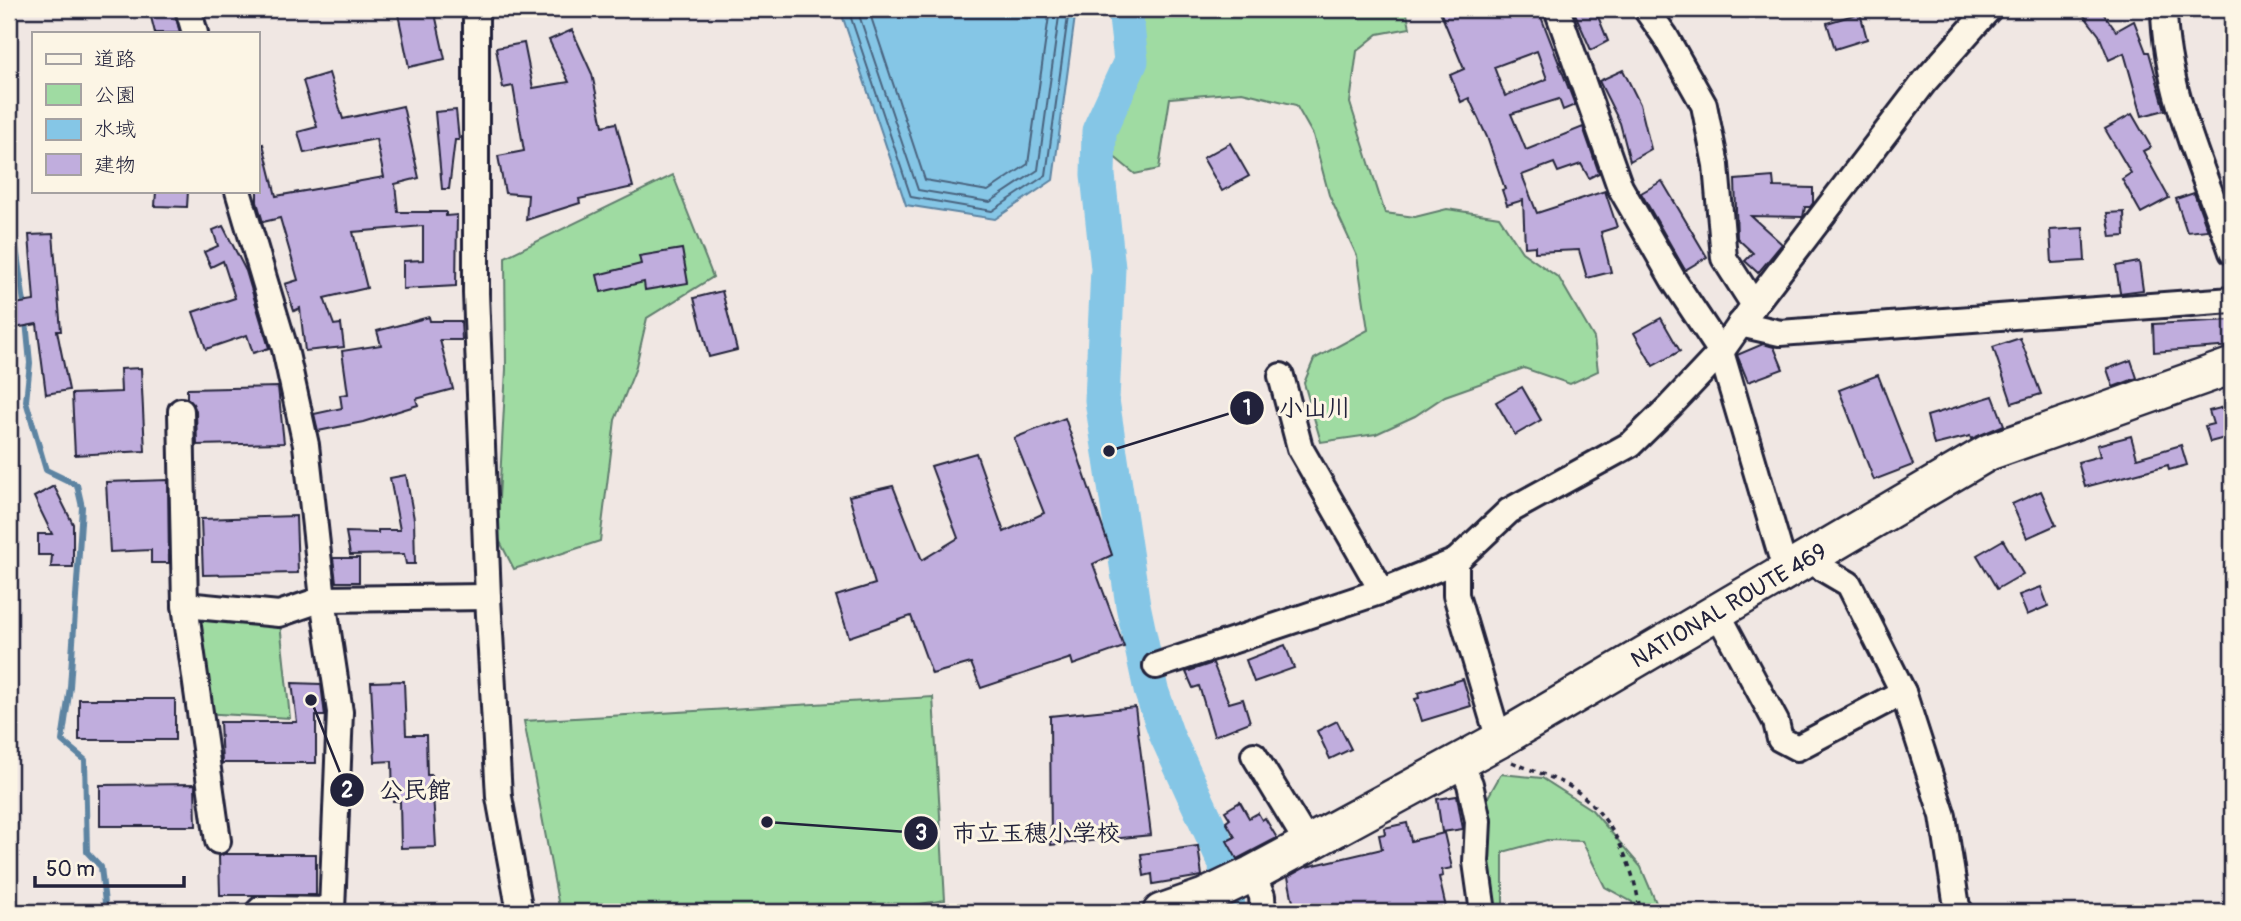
<svg xmlns="http://www.w3.org/2000/svg" width="2241" height="921" viewBox="0 0 2241 921" font-family="Pangolin,'Klee One',sans-serif">
<style>
.green{fill:#9fdba2;stroke:#607e6e;stroke-width:2}
.water{fill:#85c6e6;stroke:#5d84a2;stroke-width:2}
.lines{fill:none;stroke-linecap:round;stroke-linejoin:round}
.shore{stroke:#4a647f;stroke-width:2}
.stream{stroke:#5d84a2;stroke-width:6}
.river{stroke:#85c6e6;stroke-width:35}
.building{fill:#c0addd;stroke:#22223b;stroke-width:2;fill-rule:evenodd}
.minor-casing{stroke:#22223b;stroke-width:30}
.highway-casing{stroke:#22223b;stroke-width:40}
.path{stroke:#22223b;stroke-width:3.5;stroke-dasharray:5 5;stroke-linecap:butt}
.minor{stroke:#fcf5e5;stroke-width:24}
.highway{stroke:#fcf5e5;stroke-width:35}
.labels{text-anchor:middle;dominant-baseline:central;stroke-width:6;stroke-linejoin:round;paint-order:stroke}
.street-label{font-size:23px;fill:#22223b;stroke:#fcf5e5}
.leader{fill:none;stroke:#22223b;stroke-width:2.5}
.callout-dot{fill:#22223b;stroke:#fcf5e5;stroke-width:2.5}
.mark-label{font-size:21px;text-anchor:middle;font-weight:bold;fill:#fff}
.callout-label{font-size:24px;text-anchor:middle;font-weight:bold;fill:#22223b;stroke:#fcf5e5;stroke-width:6;stroke-linejoin:round;paint-order:stroke}
</style>
<rect width="100%" height="100%" fill="#f0e7e3"/>
<filter id="ink" filterUnits="userSpaceOnUse"><feTurbulence type="fractalNoise" baseFrequency=".0143" numOctaves="2"/><feDisplacementMap in="SourceGraphic" scale="14" xChannelSelector="R" yChannelSelector="G"/><feConvolveMatrix kernelMatrix="1 2 1 2 8 2 1 2 1" color-interpolation-filters="sRGB"/></filter>
<g filter="url(#ink)">
<g class="green">
<polygon points="1128,9 1406,9 1410,28 1378,34 1357,51 1350,103 1385,213 1415,217 1447,209 1499,217 1522,252 1559,278 1594,338 1598,371 1570,384 1524,368 1445,396 1415,416 1376,434 1321,442 1304,383 1314,359 1368,330 1357,256 1329,195 1313,135 1296,105 1242,92 1170,98 1159,169 1135,174 1107,151 1138,50"/>
<polygon points="673,175 713,277 647,318 635,370 615,420 600,541 514,569 497,536 506,369 505,257"/>
<polygon points="185,605 279,614 290,718 200,713"/>
<polygon points="933,697 945,900 871,912 560,912 524,721"/>
<polygon points="1501,774 1542,778 1592,810 1641,867 1660,912 1634,912 1632,902 1605,887 1582,841 1547,840 1503,852 1503,906 1515,912 1492,912 1487,856 1488,797"/>
</g>
<polygon class="water" points="845,9 1076,9 1053,180 995,219 906,205 843,18"/>
<g class="lines">
<g class="shore">
<polyline points="852,9 851,18 911,197 992,211 1046,175 1069,9"/>
<polyline points="860,9 860,18 918,190 990,202 1038,170 1060,9"/>
<polyline points="871,9 871,17 925,180 988,191 1028,164 1050,9"/>
</g>
<g class="stream">
<polyline points="9,219 13,226 25,310"/>
<polyline points="26,321 30,363 26,401 46,470 77,485 82,507 70,687 62,741 85,760 87,852 101,867 106,912"/>
</g>
<polyline class="river" points="1125,9 1131,61 1099,131 1098,175 1108,268 1102,400 1133,605 1151,690 1167,736 1226,864 1228,912"/>
</g>
<g class="building">
<polygon points="149,9 174,9 180,33 155,33"/>
<polygon points="397,9 434,9 445,59 409,67"/>
<path d="M 1439,9 L 1538,9 L 1575,105 L 1563,110 L 1559,99 L 1511,114 L 1526,150 L 1583,127 L 1599,173 L 1589,178 L 1581,164 L 1558,172 L 1554,163 L 1522,175 L 1537,213 L 1605,191 L 1617,227 L 1601,232 L 1611,272 L 1587,278 L 1579,250 L 1535,252 L 1535,246 L 1525,247 L 1523,200 L 1507,205 L 1502,190 L 1505,189 L 1487,137 L 1469,98 L 1461,102 L 1450,75 L 1464,69 ZM 1537,51 L 1547,79 L 1505,96 L 1494,67 Z"/>
<polygon points="1573,9 1595,9 1608,41 1591,50"/>
<polygon points="2079,9 2100,9 2116,31 2134,21 2146,52 2149,52 2165,110 2142,116 2124,53 2109,60 2099,35"/>
<polygon points="1860,13 1867,39 1835,49 1827,23"/>
<polygon points="572,30 592,74 603,126 616,123 633,187 579,199 580,203 526,220 528,195 505,193 498,156 524,151 513,86 503,88 496,48 524,43 533,88 569,82 549,40"/>
<polygon points="1623,70 1640,104 1651,149 1630,161 1620,123 1599,81"/>
<polygon points="329,73 343,119 403,106 419,178 395,184 398,212 446,212 446,216 457,215 456,286 403,289 403,261 423,260 423,226 353,232 367,288 324,298 334,325 341,324 344,347 305,351 300,308 294,311 285,284 298,280 280,218 263,222 257,202 257,145 263,144 276,196 384,177 376,139 304,153 298,132 317,127 303,81"/>
<polygon points="456,110 459,140 455,140 449,189 442,189 435,112"/>
<polygon points="2132,114 2151,147 2143,151 2169,198 2141,213 2122,179 2131,173 2105,129"/>
<polygon points="1230,143 1249,176 1222,191 1203,158"/>
<polygon points="1773,177 1774,187 1813,188 1813,203 1810,207 1805,207 1803,217 1751,216 1782,244 1758,273 1745,261 1753,253 1737,238 1735,180"/>
<polygon points="1662,181 1707,257 1685,270 1641,193"/>
<polygon points="156,191 188,191 187,207 155,206"/>
<polygon points="2194,193 2207,228 2208,230 2187,232 2176,199"/>
<polygon points="2124,212 2125,236 2111,237 2107,213"/>
<polygon points="223,226 246,271 269,348 253,353 247,335 206,349 193,312 235,298 223,261 211,267 204,252 218,246 213,230"/>
<polygon points="2083,228 2085,261 2052,263 2050,230"/>
<polygon points="53,234 61,331 57,331 69,390 46,394 37,324 9,329 9,305 34,301 29,235"/>
<polygon points="682,249 688,283 645,290 644,282 601,292 597,275 641,264 639,256"/>
<polygon points="2139,262 2143,290 2120,293 2116,266"/>
<polygon points="722,291 737,350 709,357 694,298"/>
<polygon points="429,317 430,321 461,321 462,340 440,340 453,389 416,399 418,405 363,422 318,431 314,414 342,408 340,395 348,394 342,351 381,345 377,331"/>
<polygon points="1661,318 1680,351 1653,366 1634,333"/>
<polygon points="2232,320 2232,346 2154,352 2153,324"/>
<polygon points="2020,338 2041,394 2012,403 1993,347"/>
<polygon points="1763,344 1774,347 1783,369 1748,382 1737,355"/>
<polygon points="2131,360 2137,378 2113,387 2107,369"/>
<polygon points="141,368 145,451 75,455 72,394 121,392 120,369"/>
<polygon points="1878,375 1913,465 1874,480 1839,390"/>
<polygon points="278,387 284,443 197,445 196,410 187,398 187,389"/>
<polygon points="1522,387 1541,420 1515,435 1496,402"/>
<polygon points="1993,396 2004,425 1971,439 1970,436 1934,445 1927,416"/>
<polygon points="2232,405 2232,436 2210,442 2205,426 2213,424 2209,411"/>
<polygon points="1065,418 1112,555 1093,564 1124,647 1073,665 1071,658 981,688 971,663 932,674 911,616 849,637 836,596 875,584 849,496 893,486 922,560 958,538 931,466 976,453 1004,532 1044,513 1014,438"/>
<polygon points="2131,436 2137,458 2181,445 2187,465 2169,470 2168,465 2085,487 2078,462 2100,456 2097,445"/>
<polygon points="406,475 414,519 415,564 406,564 404,554 350,555 346,532 378,533 378,530 400,530 390,478"/>
<polygon points="168,480 169,563 151,563 151,550 110,552 106,482"/>
<polygon points="54,486 73,524 73,567 51,567 52,555 38,555 38,534 52,534 34,497"/>
<polygon points="2041,491 2056,525 2027,538 2012,504"/>
<polygon points="296,516 298,573 203,575 201,519"/>
<polygon points="2003,540 2023,574 1997,589 1977,555"/>
<polygon points="333,558 359,558 359,582 336,582"/>
<polygon points="2041,587 2048,606 2027,615 2019,595"/>
<polygon points="1285,645 1294,668 1254,682 1246,660"/>
<polygon points="1213,663 1229,703 1243,699 1250,722 1214,736 1199,686 1193,688 1186,672"/>
<polygon points="1463,679 1471,706 1422,721 1415,699 1419,698 1418,693"/>
<polygon points="404,681 406,735 426,735 427,775 432,775 436,847 401,848 400,801 393,801 392,761 375,762 371,682"/>
<polygon points="292,683 321,684 325,716 316,716 316,763 222,763 220,722 297,722"/>
<rect x="79" y="699" width="96" height="41"/>
<polygon points="1135,707 1151,835 1051,845 1050,716"/>
<polygon points="1337,721 1351,749 1330,759 1317,731"/>
<polygon points="195,784 196,826 100,826 100,785"/>
<polygon points="1457,796 1463,829 1442,832 1437,799"/>
<polygon points="1240,802 1249,818 1258,813 1262,820 1265,818 1277,838 1237,859 1227,841 1235,837 1226,822 1230,819 1225,811"/>
<polygon points="1407,823 1411,841 1444,833 1452,868 1442,870 1443,876 1439,877 1447,912 1381,912 1381,908 1357,912 1295,912 1288,877 1306,867 1382,849 1379,835 1385,834 1384,828"/>
<polygon points="1198,846 1202,876 1153,884 1152,874 1144,876 1141,854"/>
<polygon points="224,854 316,854 316,895 220,895 219,856"/>
</g>
<g class="lines">
<defs>
<g id="minor">
<polyline points="188,9 195,33"/>
<polyline points="476,9 476,293 488,597 499,797 520,912"/>
<polyline points="1557,9 1620,187 1674,281 1721,352 1785,569"/>
<polyline points="1646,9 1665,36 1704,105 1716,165 1724,258 1754,305"/>
<path d="M 2164,9 C 2165,92 2205,174 2232,252"/>
<polyline points="238,191 285,349 306,445 323,599 340,712 332,910 261,909 258,912"/>
<polyline points="1740,324 1780,333 2232,300"/>
<polyline points="1281,376 1300,448 1382,591 1456,561"/>
<polyline points="181,411 185,605 218,841"/>
<polyline points="1808,560 1849,584 1903,692 1943,816 1957,907 1961,912"/>
<polyline points="185,605 279,614 323,599 488,597"/>
<polyline points="1717,612 1776,722 1780,739 1797,748 1903,692"/>
<polyline points="1156,666 1382,591"/>
<polyline points="1499,740 1456,595 1456,561 1509,511 1631,444 1670,406 1721,352 1754,305 1925,81 1989,9"/>
<polyline points="1254,755 1308,844"/>
<polyline points="1460,761 1470,784 1478,821 1476,862 1483,912"/>
<polyline points="1252,874 1262,896 1263,912"/>
</g>
<g id="highway">
<path id="s1" d="M 1161,912 L 1204,897 L 1252,874 L 1499,740 L 1989,452 L 2232,366"/>
</g>
</defs>
<use href="#minor" class="minor-casing"/>
<use href="#highway" class="highway-casing"/>
<path class="path" d="M 1512,762 C 1530,770 1550,776 1567,785 C 1610,809 1635,866 1640,912"/>
<use href="#minor" class="minor"/>
<use href="#highway" class="highway"/>
</g>
</g>
<g class="labels">
<g class="street-label">
<text stroke="none"><textPath href="#s1" startOffset="646">NATIONAL ROUTE 469</textPath></text>
</g>
</g>
<path class="leader" d="M1109 451L1247 408M311 700L347 790M767 822L921 833"/>
<g class="callout-dot">
<circle cx="1109" cy="451" r="7"/>
<circle cx="311" cy="700" r="7"/>
<circle cx="767" cy="822" r="7"/>
<circle cx="1247" cy="408" r="18"/>
<circle cx="347" cy="790" r="18"/>
<circle cx="921" cy="833" r="18"/>
</g>
<g class="mark-label">
<text x="1247" y="415">1</text>
<text x="347" y="797">2</text>
<text x="921" y="840">3</text>
</g>
<g class="callout-label">
<text x="1315" y="416">小山川</text>
<text x="415" y="798">公民館</text>
<text x="1036" y="841">市立玉穂小学校</text>
</g>
<rect width="2241" height="921" fill="none" stroke="#fcf5e5" stroke-width="35"/>
<rect x="18" y="18" width="2206" height="886" fill="none" stroke="#22223b" stroke-width="2.5" filter="url(#ink)"/>
<rect x="32" y="32" width="228" height="161" fill="#fcf5e5" stroke="#a5a1a1" stroke-width="2"/>
<rect x="46" y="54" width="35" height="10" fill="#fcf5e5" stroke="#a5a1a1" stroke-width="2"/>
<text x="94" y="66" font-size="21" fill="#22223b">道路</text>
<rect x="46" y="84" width="35" height="21" fill="#9fdba2" stroke="#a5a1a1" stroke-width="2"/>
<text x="94" y="102" font-size="21" fill="#22223b">公園</text>
<rect x="46" y="119" width="35" height="21" fill="#85c6e6" stroke="#a5a1a1" stroke-width="2"/>
<text x="94" y="136" font-size="21" fill="#22223b">水域</text>
<rect x="46" y="154" width="35" height="21" fill="#c0addd" stroke="#a5a1a1" stroke-width="2"/>
<text x="94" y="172" font-size="21" fill="#22223b">建物</text>
<path d="M35 876v10h149v-10" fill="none" stroke="#22223b" stroke-width="3.5"/>
<text x="46" y="876" font-size="21" fill="#22223b" stroke="#fcf5e5" stroke-width="5" paint-order="stroke">50 m</text>
</svg>
